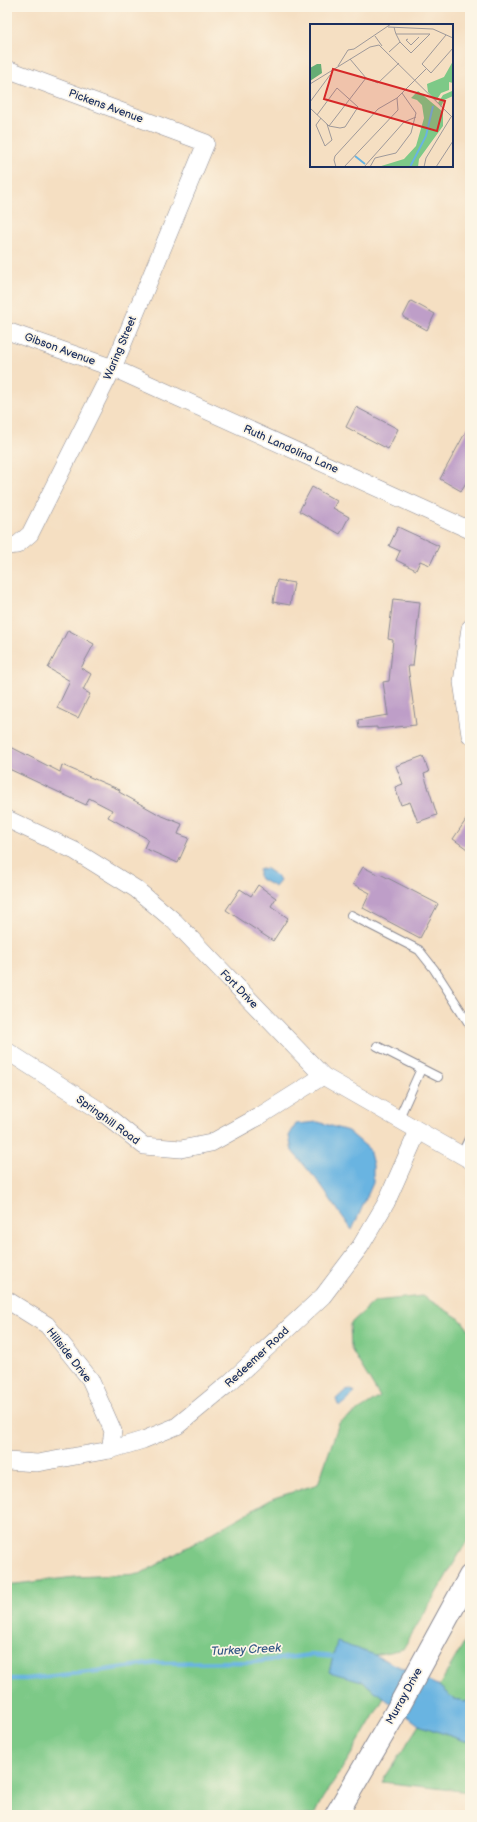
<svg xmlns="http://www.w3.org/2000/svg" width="477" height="1822" viewBox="0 0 477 1822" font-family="'Balsamiq Sans',sans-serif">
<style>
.green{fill:#7dc987;stroke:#4c7c72}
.water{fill:#69b4e1;stroke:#4272a0}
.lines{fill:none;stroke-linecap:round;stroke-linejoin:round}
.stream{stroke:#69b4e1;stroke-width:4.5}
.building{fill:#be9ec8}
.lane-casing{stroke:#888790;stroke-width:10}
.street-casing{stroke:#888790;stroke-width:18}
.secondary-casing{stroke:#888790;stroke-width:24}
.lane{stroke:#fff;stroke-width:8}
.street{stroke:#fff;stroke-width:17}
.secondary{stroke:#fff;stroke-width:22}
.labels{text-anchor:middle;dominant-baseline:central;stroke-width:3.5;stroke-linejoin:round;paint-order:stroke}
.street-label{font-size:11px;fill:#1b2f5e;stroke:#fcf5e5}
.water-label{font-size:12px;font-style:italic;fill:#325785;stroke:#fcf5e5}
.inset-river{fill:none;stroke:#69b4e1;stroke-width:2}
.inset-road{fill:none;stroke:#9e999a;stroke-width:1}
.view{fill:#d62828;fill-opacity:0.15;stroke:#d62828;stroke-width:2}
.inset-edge{fill:none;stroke:#1b2f5e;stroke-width:2}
</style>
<rect width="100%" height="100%" fill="#fcf5e5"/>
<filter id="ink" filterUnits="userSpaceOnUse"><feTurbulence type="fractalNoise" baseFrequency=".025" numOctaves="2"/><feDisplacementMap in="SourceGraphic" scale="8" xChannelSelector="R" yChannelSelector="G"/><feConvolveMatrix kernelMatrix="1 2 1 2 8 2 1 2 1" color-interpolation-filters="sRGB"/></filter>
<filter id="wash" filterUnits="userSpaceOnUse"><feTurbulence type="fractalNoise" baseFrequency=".012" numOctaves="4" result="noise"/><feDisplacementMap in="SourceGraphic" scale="16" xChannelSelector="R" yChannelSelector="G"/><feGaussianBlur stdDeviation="0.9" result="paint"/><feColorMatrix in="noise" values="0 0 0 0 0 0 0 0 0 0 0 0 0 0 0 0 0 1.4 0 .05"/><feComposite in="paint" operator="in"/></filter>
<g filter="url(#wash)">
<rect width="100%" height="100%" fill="#f5dfc2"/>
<g class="green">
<polygon points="423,1296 460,1319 470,1331 470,1536 403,1649 375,1655 362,1681 384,1698 349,1758 322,1799 314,1815 7,1815 7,1585 75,1577 140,1574 274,1498 318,1484 339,1423 380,1397 351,1349 350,1324 375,1301"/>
<polygon points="470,1632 470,1702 453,1699 439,1686"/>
<polygon points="419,1725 465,1741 470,1741 470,1792 382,1782"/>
</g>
<g class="water">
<polygon points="265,868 277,876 280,881 275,887 259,878 259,870"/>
<polygon points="318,1122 348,1131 369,1149 373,1165 373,1183 352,1230 316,1179 292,1151 289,1136 296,1124"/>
<path d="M 350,1389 L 354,1392 C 351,1397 345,1406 338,1405 L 336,1399 L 346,1390 Z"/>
<polygon points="337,1642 375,1655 439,1686 453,1699 470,1702 470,1741 465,1741 419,1725 362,1681 329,1672"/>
</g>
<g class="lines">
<polyline class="stream" points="7,1679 26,1679 89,1672 156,1663 254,1662 310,1655 338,1657"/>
</g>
<g id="blocks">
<g class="building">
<polygon points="411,301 435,314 427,330 403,317"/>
<polygon points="356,407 398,429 388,449 346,427"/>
<polygon points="470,424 470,476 461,491 440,479"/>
<polygon points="312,487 337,501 333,508 349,517 340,534 299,511"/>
<polygon points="398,527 439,546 430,565 420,561 416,570 396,560 400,551 389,546"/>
<polygon points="277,580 294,583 290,605 273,602"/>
<polygon points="393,599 420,602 413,666 408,666 416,725 377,729 377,727 359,728 358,720 388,715 383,682 389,681 393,640 388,639"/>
<polygon points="68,630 94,644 81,668 91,674 83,690 90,694 78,718 57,708 70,681 48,668"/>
<polygon points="7,745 60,772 62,765 120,790 119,792 160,815 182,824 178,834 189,838 178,863 144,848 148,839 108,817 112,810 89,798 86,805 7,768"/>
<polygon points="423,756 429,772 424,774 437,815 418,822 410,802 401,805 395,787 403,784 396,766"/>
<polygon points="470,814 470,851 453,839"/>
<polygon points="363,867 379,875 380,874 438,904 420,938 363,908 370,893 353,884"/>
<polygon points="258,885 276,898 271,906 288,918 273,941 226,910 240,889 251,896"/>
</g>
</g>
</g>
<g filter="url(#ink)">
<use href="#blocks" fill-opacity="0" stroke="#888790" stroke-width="1"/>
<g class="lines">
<defs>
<g id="lane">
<polyline points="351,915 419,950 434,969 470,1025"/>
<polyline points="377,1046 438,1077"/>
<polyline points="398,1120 421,1069"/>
<polyline points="461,1155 470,1137"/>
</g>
<g id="street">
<polyline points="7,69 206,143 113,368 30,534 17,545 7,546"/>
<polyline points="7,331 113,368 470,530"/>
<polyline points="470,628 462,682 470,735"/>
<polyline points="7,819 75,851 136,889 174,921 323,1076 470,1160"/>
<polyline points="7,1051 102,1112 144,1146 181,1149 211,1143 258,1117 323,1076"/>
<polyline points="7,1300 47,1325 90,1379 113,1431 110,1450"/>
<polyline points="7,1461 37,1463 110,1450 143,1440 177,1426 228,1384 323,1296 360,1247 386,1203 418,1131"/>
</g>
<polyline id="secondary" points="336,1815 392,1719 470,1576"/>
</defs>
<use href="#lane" class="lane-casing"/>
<use href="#street" class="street-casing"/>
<use href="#secondary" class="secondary-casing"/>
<use href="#lane" class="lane"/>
<use href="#street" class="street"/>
<use href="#secondary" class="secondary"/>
</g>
</g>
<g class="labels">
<g class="street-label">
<text transform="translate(106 106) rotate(20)">Pickens Avenue</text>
<text transform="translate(120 348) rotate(-67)">Waring Street</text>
<text transform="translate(60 349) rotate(20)">Gibson Avenue</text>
<text transform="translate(291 449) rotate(24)">Ruth Landolina Lane</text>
<text transform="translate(239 989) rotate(46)">Fort Drive</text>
<text transform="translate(108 1120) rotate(36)">Springhill Road</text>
<text transform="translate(69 1355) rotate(52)">Hillside Drive</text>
<text transform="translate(257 1357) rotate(-43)">Redeemer Road</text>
<text transform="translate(404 1696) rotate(-61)">Murray Drive</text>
</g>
<g class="water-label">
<text transform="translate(246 1650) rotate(-3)">Turkey Creek</text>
</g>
</g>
<g transform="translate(310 24)">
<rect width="143" height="143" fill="#f5dfc2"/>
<path d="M 143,37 L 143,59 L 139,58 L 139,66 L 131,69 L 126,77 L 118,68 L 117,60 L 134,53 ZM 142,60 L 143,72 L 134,76 L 131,83 L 128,79 L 133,71 L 142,67 ZM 108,67 L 133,88 L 133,102 L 109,135 L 108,143 L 68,143 L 94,135 L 106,122 L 114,94 L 112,81 L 107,76 L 101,74 Z" fill="#7dc987"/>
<path d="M 7,40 L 11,40 L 12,49 L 0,57 L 0,44 Z" fill="#66ad74"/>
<path class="inset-river" d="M 45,132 L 55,140M 100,143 L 116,112 L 123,82"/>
<path class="inset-road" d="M 78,3 L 123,5 L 143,14M 84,3 L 85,7 L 86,10 L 90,18 L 101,29 L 120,10 L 86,10M 136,11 L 112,40 L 121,49 L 143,24M 65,12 L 72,22M 98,15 L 96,16 L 101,21 L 109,13M 79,28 L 90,18M 40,35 L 56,54 L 68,59 L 89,39M 28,42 L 38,26 L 44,25 L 81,0M 0,60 L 60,23 L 69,21 L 143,94M 0,78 L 20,51M 0,84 L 19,102 L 30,104 L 35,103 L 48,83 L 27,64 L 7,91M 11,94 L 6,101 L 15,122 L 22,116 L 17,100M 19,102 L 56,54M 26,143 L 24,136 L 25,132 L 68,85 L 87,74 L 116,45M 34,143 L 88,86 L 87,74M 54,143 L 94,98 L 106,93M 60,143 L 65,134 L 86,129 L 101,109 L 106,89 L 92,69M 114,143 L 116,134 L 141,93M 126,143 L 143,117"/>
<path class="view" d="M 23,45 L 135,77 L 127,107 L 14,75 Z"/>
<rect width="143" height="143" class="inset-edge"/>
</g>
<rect width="477" height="1822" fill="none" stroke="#fcf5e5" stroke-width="24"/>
</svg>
